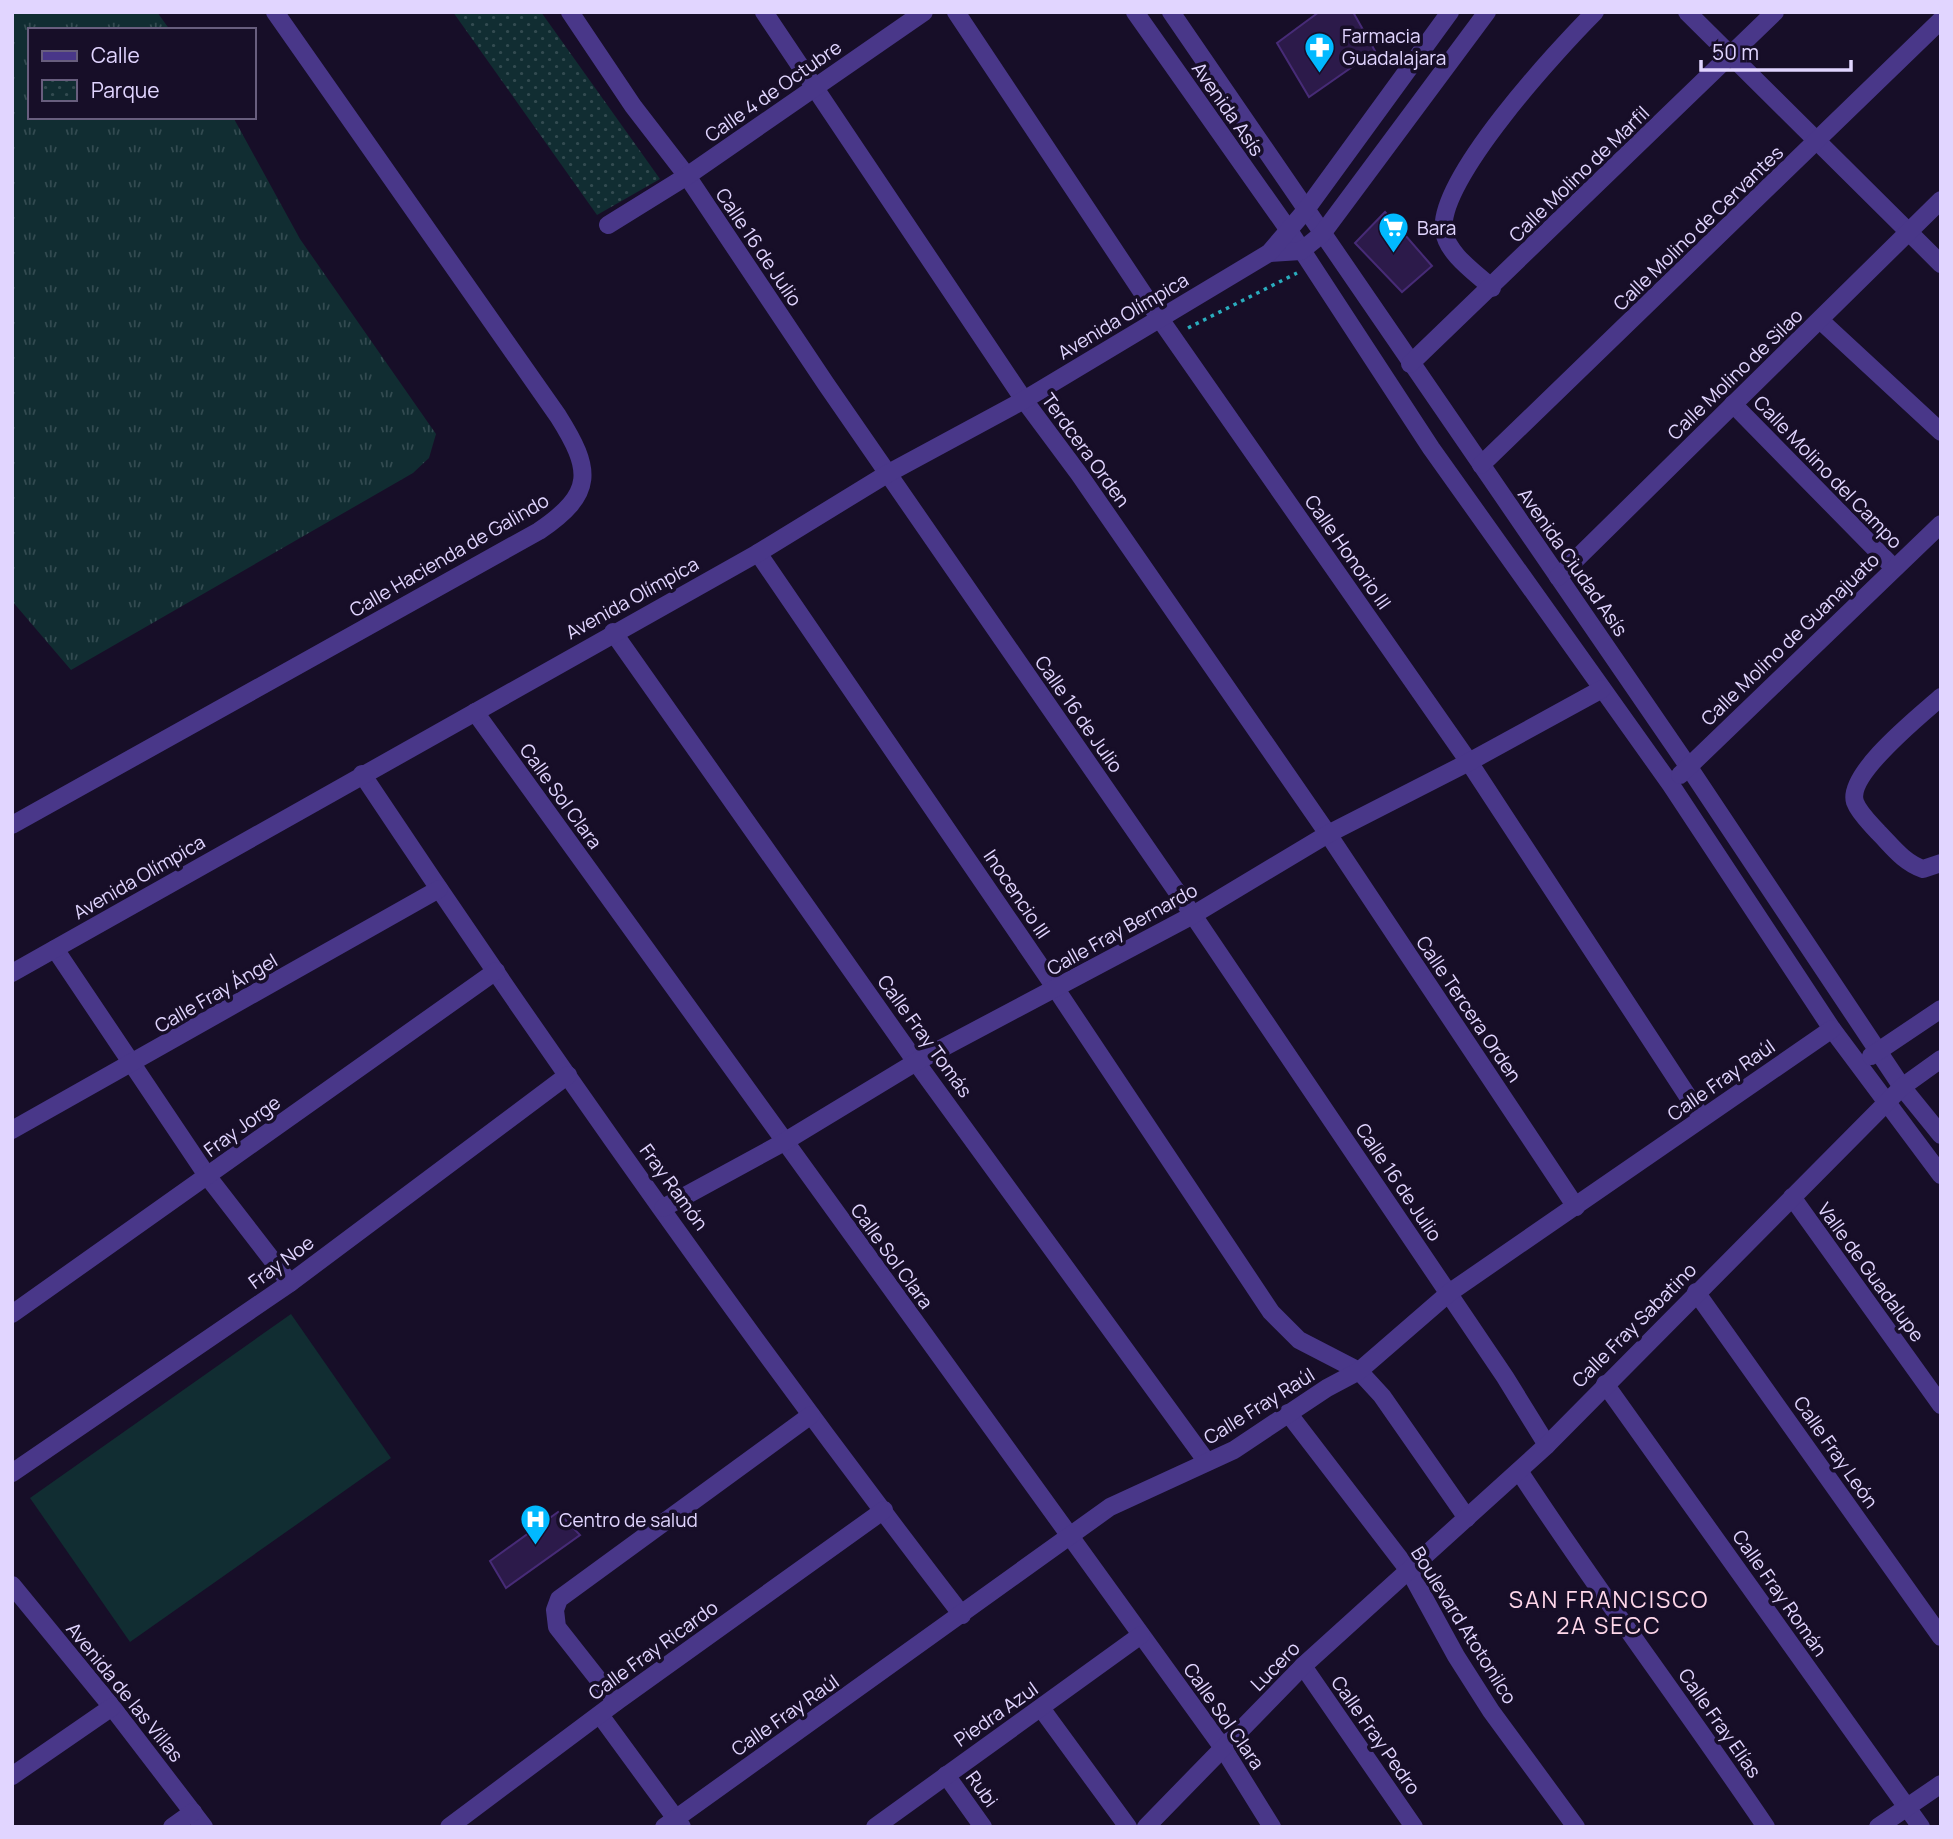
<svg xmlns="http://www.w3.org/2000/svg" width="1953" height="1839" viewBox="0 0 1953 1839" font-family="Manrope,sans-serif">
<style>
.grass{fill:url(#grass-tufts)}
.park{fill:url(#park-dots)}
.pitch{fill:#112d32}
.building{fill:#2c1a4a;stroke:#472b77;stroke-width:2}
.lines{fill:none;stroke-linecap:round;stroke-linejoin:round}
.path{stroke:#2aadbe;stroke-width:3.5;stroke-dasharray:3.5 5;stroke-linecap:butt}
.minor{stroke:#493789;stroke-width:18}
.labels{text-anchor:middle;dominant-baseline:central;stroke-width:7;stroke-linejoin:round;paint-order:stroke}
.poi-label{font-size:19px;fill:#e1d5ff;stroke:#170e28;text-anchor:start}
.street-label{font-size:19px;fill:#e1d5ff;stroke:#170e28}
.quarter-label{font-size:23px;letter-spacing:2px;fill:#ffd7ea;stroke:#170e28}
</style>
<defs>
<pattern id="grass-tufts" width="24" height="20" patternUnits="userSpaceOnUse" patternTransform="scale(1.75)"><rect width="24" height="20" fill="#112d32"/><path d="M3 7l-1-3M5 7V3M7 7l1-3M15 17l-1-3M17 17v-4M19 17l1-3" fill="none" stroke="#334b51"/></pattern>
<pattern id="park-dots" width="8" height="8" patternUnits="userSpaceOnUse" patternTransform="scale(1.75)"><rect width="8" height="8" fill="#112d32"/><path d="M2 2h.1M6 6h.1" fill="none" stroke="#334b51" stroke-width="1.8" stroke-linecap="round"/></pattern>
</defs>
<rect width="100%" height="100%" fill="#170e28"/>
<polygon class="grass" points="12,12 157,12 170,30 30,30 30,117 233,117 300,239 436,434 429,458 413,473 71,670 12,601"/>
<polygon class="park" points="453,12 541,12 660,179 597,215"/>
<polygon class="pitch" points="291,1314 391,1458 130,1642 30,1498"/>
<g class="building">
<polygon points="1319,12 1353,12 1375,51 1309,97 1277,43"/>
<polygon points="1385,212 1432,266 1402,292 1355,243"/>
<polygon points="558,1512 580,1535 506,1588 490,1561"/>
</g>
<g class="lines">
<polyline class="path" points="1188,328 1297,273"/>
<g class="minor">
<polyline points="570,12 633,106 687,176 826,384 1193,915 1505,1377 1547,1445"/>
<polyline points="764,12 1024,400 1079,474 1328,834 1576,1207"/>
<polyline points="956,12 1160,319 1469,762 1702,1118"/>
<polyline points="1135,12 1288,229 1431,448 1671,785 1832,1029 1941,1175"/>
<polyline points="1171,12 1688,766 1902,1087 1941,1135"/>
<polyline points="1687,12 1941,264"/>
<polyline points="608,225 687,176 924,12"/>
<polyline points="1269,253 1301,251 1322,234 1487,12"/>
<path d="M 1492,288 C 1476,273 1447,254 1444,231 C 1436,181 1558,49 1595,12"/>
<polyline points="1821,321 1941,432"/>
<polyline points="1410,364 1775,12"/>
<polyline points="1733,404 1894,568"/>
<polyline points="1481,465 1941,20"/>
<polyline points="758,553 1056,989 1271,1312 1299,1340 1359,1371 1382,1396 1467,1518"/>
<polyline points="1558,577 1941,200"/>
<polyline points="613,632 916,1062 1207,1462"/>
<path d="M 1941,697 C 1921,715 1846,774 1855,802 C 1859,813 1870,823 1878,832 C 1892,846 1903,862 1923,869 L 1941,863"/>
<polyline points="475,712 1223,1748 1272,1827"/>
<path d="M 362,774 C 553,1061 752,1342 962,1615"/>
<polyline points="1680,775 1941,524"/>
<path d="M 12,825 L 539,531 C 595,493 592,470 558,416 L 275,12"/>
<polyline points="55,949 208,1177 290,1283"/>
<polyline points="12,973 758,553 887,474 1024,400 1269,253 1305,211 1450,12"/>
<polyline points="1871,1056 1941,1009"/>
<polyline points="12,1130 439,889"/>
<polyline points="1792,1197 1941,1405"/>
<polyline points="663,1208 784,1142 916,1062 1193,915 1328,834 1469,762 1602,689"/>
<polyline points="1696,1292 1941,1637"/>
<polyline points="12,1314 496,971"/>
<polyline points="1605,1384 1921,1827"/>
<polyline points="1288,1413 1410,1572 1456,1656 1491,1711 1576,1827"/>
<path d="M 1519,1471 C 1598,1592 1685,1707 1766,1827"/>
<polyline points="12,1473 290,1283 568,1075"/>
<polyline points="12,1585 112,1707 204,1827"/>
<polyline points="1303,1666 1414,1827"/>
<polyline points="616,1702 557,1627 555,1610 559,1599 811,1415"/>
<polyline points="1041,1708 1128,1827"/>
<polyline points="600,1715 682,1827"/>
<polyline points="946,1775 983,1827"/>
<polyline points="12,1776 112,1707"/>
<polyline points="172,1827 193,1812"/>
<polyline points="449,1827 616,1702 884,1510"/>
<polyline points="664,1827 1110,1507 1234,1450 1327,1388 1359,1371 1449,1293 1832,1029"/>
<polyline points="875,1827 1141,1635"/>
<polyline points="1146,1827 1303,1666 1547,1445 1902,1087 1941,1059"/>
<polyline points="1878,1827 1941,1784"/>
</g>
</g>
<defs>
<symbol id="pharmacy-pin" viewBox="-11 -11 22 30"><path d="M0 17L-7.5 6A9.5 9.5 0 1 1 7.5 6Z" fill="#01b9ff" stroke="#170e28"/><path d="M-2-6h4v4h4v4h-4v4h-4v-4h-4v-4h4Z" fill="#fff"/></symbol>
<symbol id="supermarket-pin" viewBox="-11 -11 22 30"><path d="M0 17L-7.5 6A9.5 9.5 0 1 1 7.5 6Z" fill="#01b9ff" stroke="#170e28"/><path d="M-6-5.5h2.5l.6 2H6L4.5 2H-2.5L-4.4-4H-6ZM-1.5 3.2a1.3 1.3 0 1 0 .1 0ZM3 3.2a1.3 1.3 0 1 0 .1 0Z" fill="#fff"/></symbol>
<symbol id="hospital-pin" viewBox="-11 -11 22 30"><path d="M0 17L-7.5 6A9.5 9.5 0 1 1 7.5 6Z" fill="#01b9ff" stroke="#170e28"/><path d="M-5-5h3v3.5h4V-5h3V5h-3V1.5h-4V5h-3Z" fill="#fff"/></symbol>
</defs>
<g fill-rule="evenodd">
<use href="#pharmacy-pin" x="1302" y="30" width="35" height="47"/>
<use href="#supermarket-pin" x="1376" y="210" width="35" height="47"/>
<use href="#hospital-pin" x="518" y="1502" width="35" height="47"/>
</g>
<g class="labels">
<g class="poi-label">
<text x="1342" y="36">Farmacia<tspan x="1342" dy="22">Guadalajara</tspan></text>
<text x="1417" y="228">Bara</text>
<text x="559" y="1520">Centro de salud</text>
</g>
<g class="street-label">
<text transform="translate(773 91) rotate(-35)">Calle 4 de Octubre</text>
<text transform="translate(1228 109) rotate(55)">Avenida Asís</text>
<text transform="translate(1579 174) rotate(-44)">Calle Molino de Marfil</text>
<text transform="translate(1698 228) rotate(-44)">Calle Molino de Cervantes</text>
<text transform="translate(759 247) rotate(56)">Calle 16 de Julio</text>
<text transform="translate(1123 316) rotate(-31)">Avenida Olímpica</text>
<text transform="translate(1735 374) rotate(-44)">Calle Molino de Silao</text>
<text transform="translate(1086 450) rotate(54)">Terdcera Orden</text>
<text transform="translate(1828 472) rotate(46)">Calle Molino del Campo</text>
<text transform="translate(1348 552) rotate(55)">Calle Honorio III</text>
<text transform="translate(449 555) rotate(-30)">Calle Hacienda de Galindo</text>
<text transform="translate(1573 562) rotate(55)">Avenida Ciudad Asís</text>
<text transform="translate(632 598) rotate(-29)">Avenida Olímpica</text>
<text transform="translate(1790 639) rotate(-44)">Calle Molino de Guanajuato</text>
<text transform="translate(1079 714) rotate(55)">Calle 16 de Julio</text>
<text transform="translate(561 796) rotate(54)">Calle Sol Clara</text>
<text transform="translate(139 877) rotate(-30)">Avenida Olímpica</text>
<text transform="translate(1017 894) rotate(56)">Inocencio III</text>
<text transform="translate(1122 929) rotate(-29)">Calle Fray Bernardo</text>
<text transform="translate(216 993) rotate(-30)">Calle Fray Ángel</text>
<text transform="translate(1469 1009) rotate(56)">Calle Tercera Orden</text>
<text transform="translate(925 1036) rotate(54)">Calle Fray Tomás</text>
<text transform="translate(1721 1080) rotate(-35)">Calle Fray Raúl</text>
<text transform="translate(242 1126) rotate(-36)">Fray Jorge</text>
<text transform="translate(1399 1182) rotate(56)">Calle 16 de Julio</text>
<text transform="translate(674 1187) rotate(54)">Fray Ramón</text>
<text transform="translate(892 1256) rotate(54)">Calle Sol Clara</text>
<text transform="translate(281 1262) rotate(-36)">Fray Noe</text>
<text transform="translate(1871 1272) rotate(54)">Valle de Guadalupe</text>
<text transform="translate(1634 1325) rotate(-45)">Calle Fray Sabatino</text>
<text transform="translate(1259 1406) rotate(-32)">Calle Fray Raúl</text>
<text transform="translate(1836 1452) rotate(55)">Calle Fray León</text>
<text transform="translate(1780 1593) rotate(55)">Calle Fray Román</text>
<text transform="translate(1464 1625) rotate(58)">Boulevard Atotonilco</text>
<text transform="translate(653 1650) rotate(-36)">Calle Fray Ricardo</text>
<text transform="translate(1275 1666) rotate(-45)">Lucero</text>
<text transform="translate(125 1692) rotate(51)">Avenida de las Villas</text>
<text transform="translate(996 1714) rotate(-35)">Piedra Azul</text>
<text transform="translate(785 1715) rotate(-35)">Calle Fray Raúl</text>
<text transform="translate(1224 1716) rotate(55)">Calle Sol Clara</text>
<text transform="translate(1720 1723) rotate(55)">Calle Fray Elías</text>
<text transform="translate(1376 1735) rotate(55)">Calle Fray Pedro</text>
<text transform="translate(982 1789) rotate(54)">Rubi</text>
</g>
<g class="quarter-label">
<text x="1609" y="1599">SAN FRANCISCO<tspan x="1609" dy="26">2A SECC</tspan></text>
</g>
</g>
<rect width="1953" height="1839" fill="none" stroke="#e1d5ff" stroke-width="28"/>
<rect x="28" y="28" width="228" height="91" fill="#170e28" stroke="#685e7e" stroke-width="2"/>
<rect x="42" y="51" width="35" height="10" fill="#493789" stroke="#685e7e" stroke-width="2"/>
<text x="91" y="63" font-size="21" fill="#e1d5ff">Calle</text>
<rect x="42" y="80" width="35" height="21" fill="url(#park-dots)" stroke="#685e7e" stroke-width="2"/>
<text x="91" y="98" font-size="21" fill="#e1d5ff">Parque</text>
<path d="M1701 60v10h150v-10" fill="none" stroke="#e1d5ff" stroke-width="3.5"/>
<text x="1712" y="60" font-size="21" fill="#e1d5ff" stroke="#170e28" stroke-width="5" paint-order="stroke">50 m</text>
</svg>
